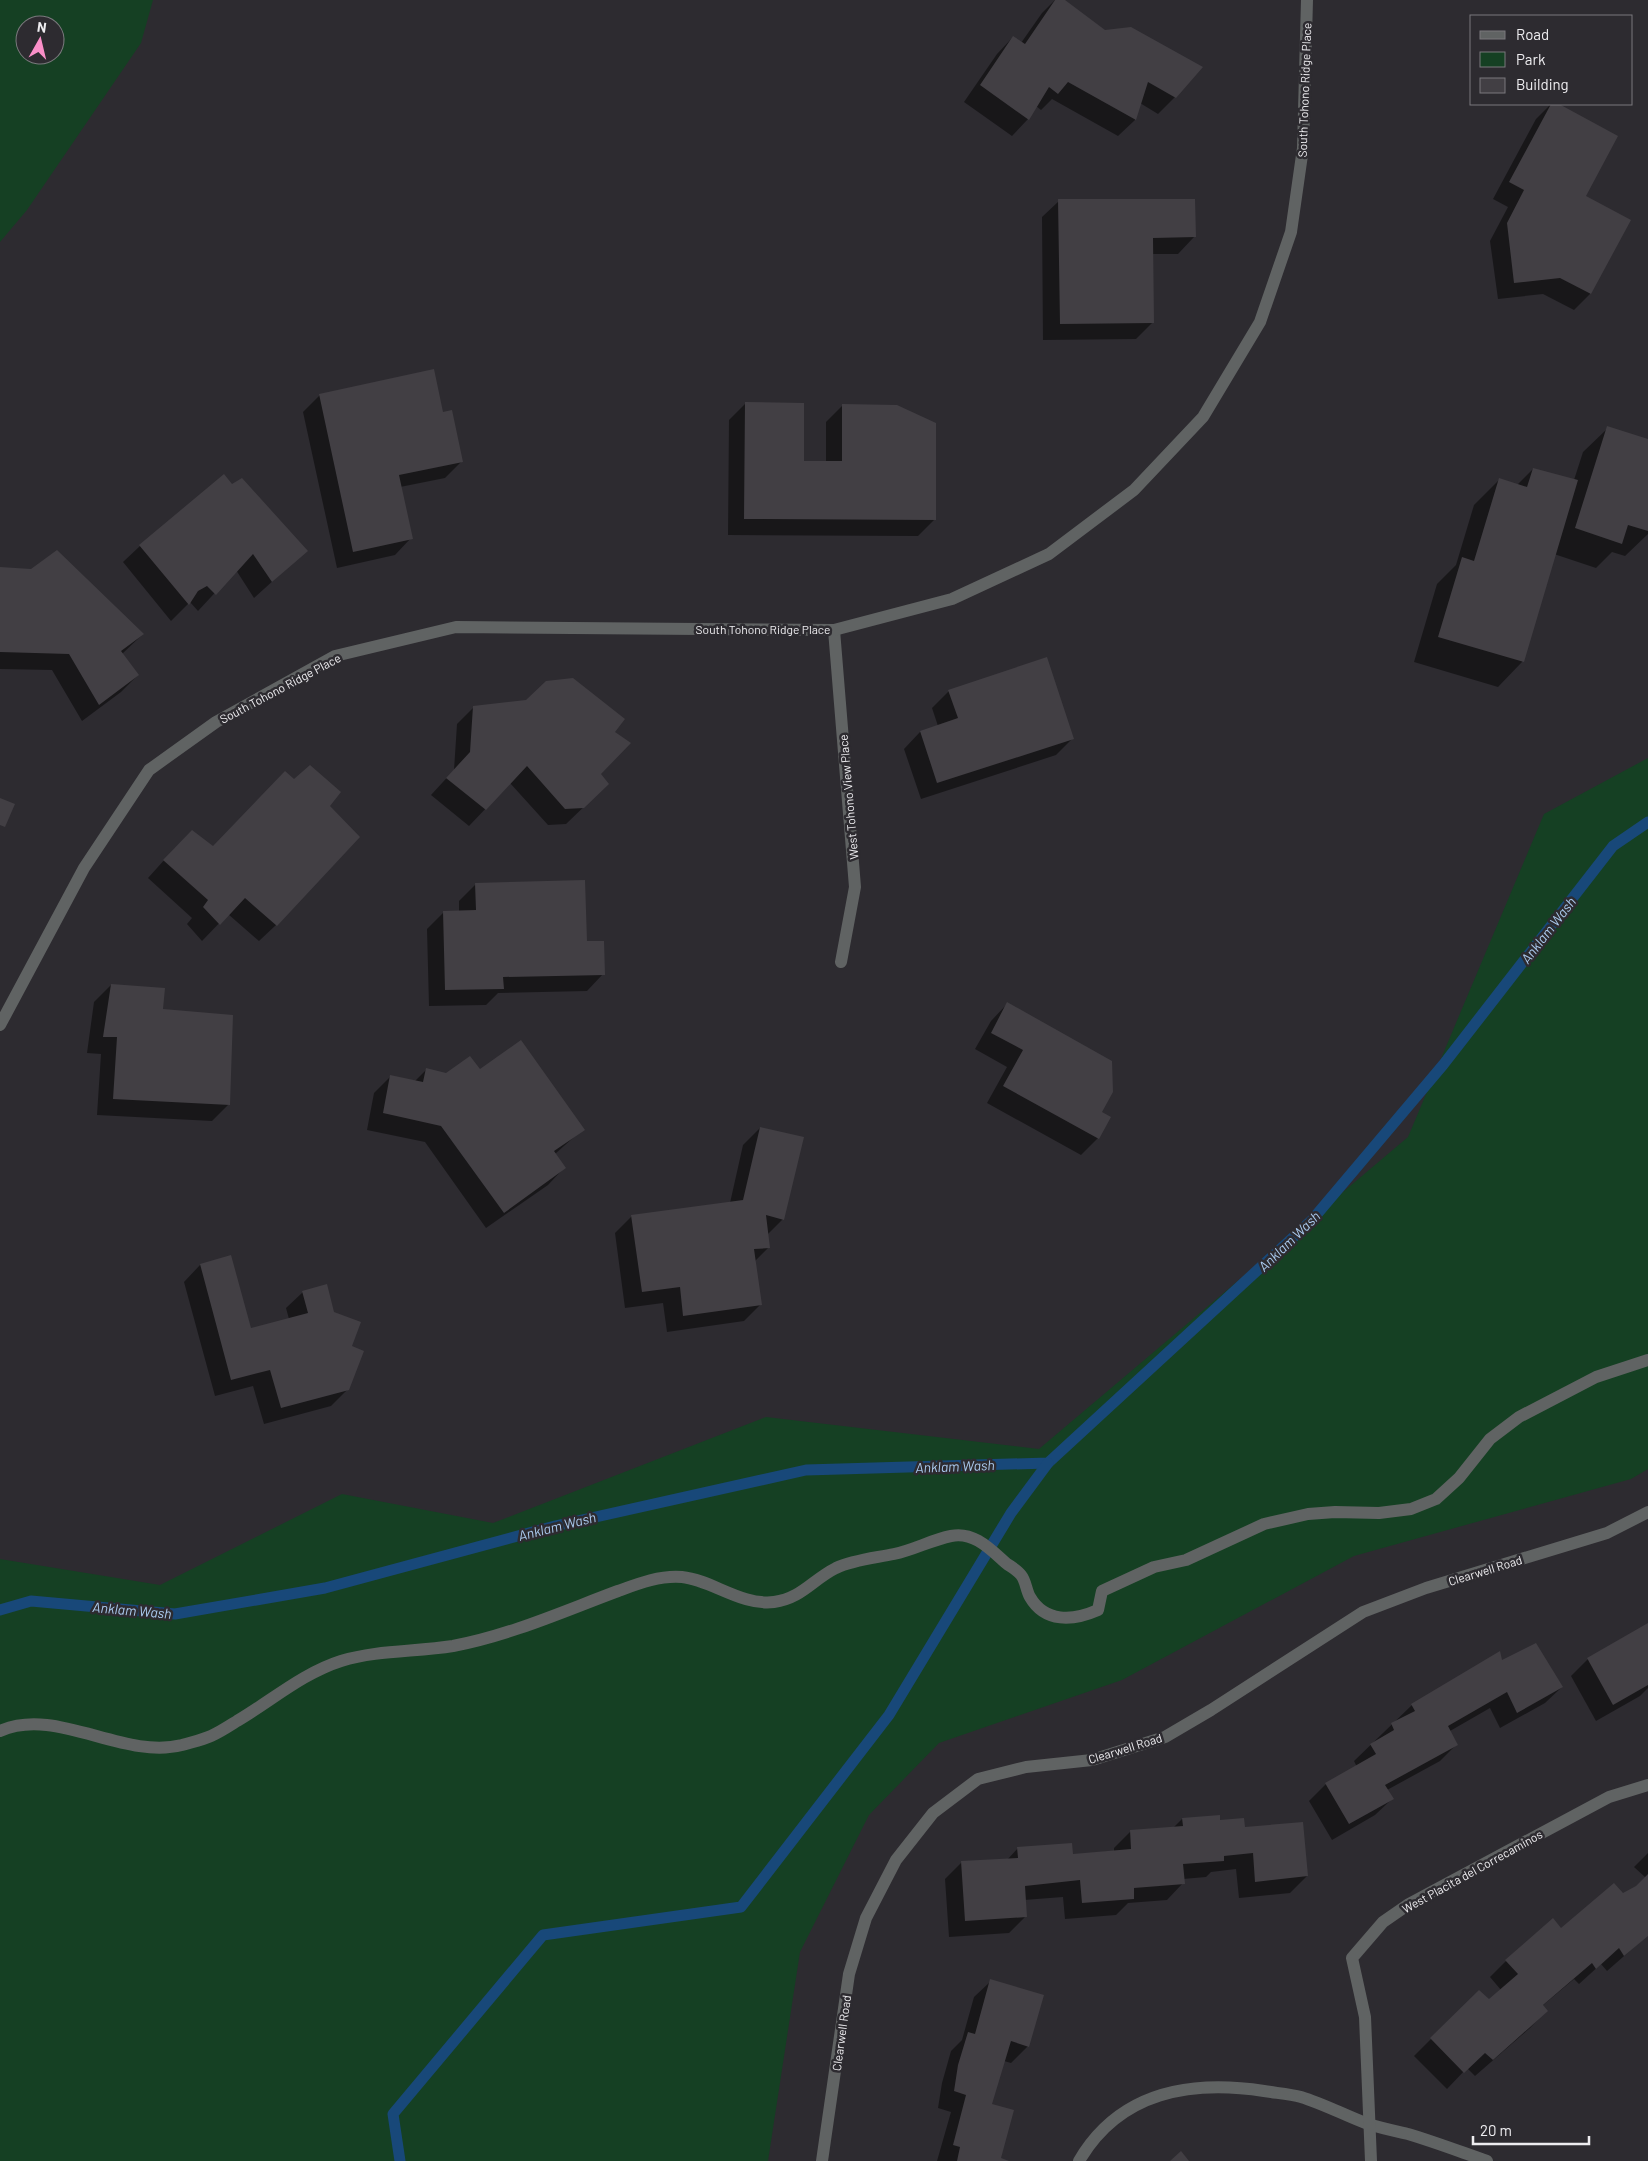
<svg xmlns="http://www.w3.org/2000/svg" width="1648" height="2161" viewBox="0 0 1648 2161" font-family="Barlow,sans-serif">
<style>
.green{fill:#154023;fill-rule:evenodd}
.shadow{fill:#0007}
.lines{fill:none;stroke-linecap:round;stroke-linejoin:round}
.stream{stroke:#184879;stroke-width:11}
.building{fill:#423f44}
.lane{stroke:#606363;stroke-width:12}
.street{stroke:#606363;stroke-width:12}
.labels{text-anchor:middle;dominant-baseline:central;stroke-width:5;stroke-linejoin:round;paint-order:stroke}
.street-label{font-size:12px;fill:#eeedf0;stroke:#2d2b30}
.water-label{font-size:14px;font-style:italic;fill:#aac9ed;stroke:#2d2b30}
</style>
<rect width="100%" height="100%" fill="#2d2b30"/>
<g class="green">
<path d="M 0,0 L 153,0 L 141,43 L 27,210 L 0,242 ZM 25,25 L 55,25 L 55,55 L 25,55 Z"/>
<polygon points="1648,758 1648,1469 1631,1479 1354,1556 1122,1680 939,1743 869,1815 800,1952 768,2161 0,2161 0,1559 160,1585 342,1494 493,1523 766,1417 1039,1449 1408,1137 1544,814"/>
</g>
<g class="shadow">
<polygon points="1055,0 1063,0 1105,31 1175,97 1158,114 1140,103 1135,120 1118,136 1052,99 1041,110 1036,106 1028,119 1012,136 964,102 997,54 1013,37 1021,43 1042,13"/>
<polygon points="1551,104 1556,104 1616,136 1584,197 1629,221 1590,294 1574,310 1543,294 1498,299 1490,241 1508,207 1493,199 1536,119"/>
<polygon points="1059,201 1194,237 1178,254 1152,254 1153,322 1136,339 1043,340 1042,217"/>
<polygon points="320,395 442,414 462,461 445,478 400,487 411,538 395,555 337,568 303,412"/>
<polygon points="746,403 802,462 826,462 826,422 843,405 934,520 918,536 728,535 729,420"/>
<polygon points="1608,428 1648,441 1648,534 1625,556 1612,552 1596,568 1554,554 1522,662 1498,687 1414,662 1437,584 1456,565 1474,505 1499,480 1517,485 1533,469 1574,480 1583,452"/>
<polygon points="224,476 231,486 306,551 254,598 236,570 198,611 190,602 171,621 123,562 140,546"/>
<polygon points="0,568 32,570 143,634 122,654 138,675 121,692 82,721 52,670 0,669"/>
<polygon points="949,691 1073,738 1056,755 921,799 904,749 920,732 938,726 932,708"/>
<polygon points="474,707 613,733 591,800 566,824 548,825 510,783 469,826 431,795 454,770 457,724"/>
<polygon points="294,781 328,806 276,925 259,941 228,914 202,941 187,924 192,918 148,878 175,848 213,847"/>
<polygon points="476,884 586,943 603,974 587,991 498,993 486,1005 429,1006 427,929 444,912 459,912 459,901"/>
<polygon points="111,985 162,1011 229,1104 212,1121 97,1115 101,1054 87,1053 94,1002"/>
<polygon points="1007,1004 1100,1113 1098,1138 1081,1155 987,1103 1007,1067 975,1049 991,1021"/>
<polygon points="426,1070 446,1074 479,1071 583,1129 555,1154 564,1168 548,1185 486,1228 425,1142 367,1130 374,1093 391,1076 415,1081"/>
<polygon points="760,1128 783,1219 767,1235 769,1247 755,1261 761,1304 744,1321 667,1332 663,1303 625,1308 615,1233 632,1216 730,1203 743,1145"/>
<polygon points="230,1257 250,1330 289,1319 286,1308 303,1292 333,1313 351,1346 348,1389 331,1406 264,1424 253,1386 215,1396 184,1282 200,1265"/>
<polygon points="1648,1624 1648,1688 1640,1696 1596,1721 1571,1676 1588,1659"/>
<polygon points="1501,1662 1562,1687 1545,1703 1500,1728 1490,1708 1450,1731 1457,1744 1440,1761 1387,1790 1392,1799 1375,1815 1332,1840 1309,1801 1326,1784 1357,1767 1354,1761 1412,1705"/>
<polygon points="1182,1819 1219,1821 1244,1829 1307,1876 1290,1893 1239,1898 1236,1869 1211,1872 1206,1877 1183,1879 1183,1883 1167,1900 1128,1903 1116,1915 1065,1919 1063,1897 1024,1900 1025,1917 1009,1933 949,1937 945,1879 962,1862 1007,1860 1018,1848 1071,1855 1114,1851 1114,1848 1130,1832 1173,1828"/>
<polygon points="1648,1853 1648,1935 1607,1971 1601,1964 1579,1984 1574,1979 1542,2006 1546,2011 1530,2028 1475,2076 1467,2068 1447,2089 1414,2056 1479,1991 1489,2001 1501,1990 1490,1977 1506,1961 1636,1887 1646,1878 1634,1867"/>
<polygon points="991,1981 1028,2046 1011,2063 1004,2061 990,2105 999,2159 1007,2161 937,2161 951,2112 938,2108 942,2083 951,2051 962,2040 974,1997"/>
</g>
<g class="lines">
<g class="stream">
<polyline points="0,1610 31,1601 175,1614 325,1588 555,1526 806,1470 1048,1463 1312,1220 1443,1065 1613,846 1648,822"/>
<polyline points="400,2161 393,2114 543,1935 741,1907 889,1715 1011,1513 1048,1463"/>
</g>
</g>
<g class="building">
<polygon points="1055,0 1065,0 1105,30 1131,27 1203,67 1176,98 1148,82 1136,120 1068,82 1058,94 1049,87 1029,120 980,85 1013,36 1025,44"/>
<polygon points="1551,104 1559,104 1618,136 1586,196 1631,220 1591,294 1560,278 1514,283 1507,223 1524,190 1509,182"/>
<polygon points="1058,199 1195,199 1196,237 1153,238 1154,323 1060,324"/>
<polygon points="434,369 443,412 452,410 463,462 399,475 413,539 353,552 319,394"/>
<polygon points="745,402 804,403 804,461 842,461 842,404 897,405 936,423 936,520 744,519"/>
<polygon points="1607,426 1648,439 1648,531 1628,525 1622,544 1575,528"/>
<polygon points="1533,468 1578,480 1524,662 1438,637 1462,557 1474,561 1499,478 1527,487"/>
<polygon points="224,474 232,484 242,478 308,551 272,582 253,554 216,595 207,586 198,591 189,605 139,545"/>
<polygon points="57,550 144,634 121,651 139,675 99,705 69,654 0,652 0,567 31,569"/>
<polygon points="1047,657 1074,739 937,783 920,731 958,718 948,690"/>
<polygon points="573,678 625,719 615,732 631,743 601,774 609,784 584,808 565,809 527,766 486,810 446,778 470,752 473,706 526,700 546,681"/>
<polygon points="310,765 341,792 330,806 360,837 277,926 245,898 220,925 203,907 208,900 163,860 192,830 213,846 285,771 294,779"/>
<polygon points="0,798 15,804 5,827 0,825"/>
<polygon points="585,880 587,941 604,941 605,975 503,977 504,989 445,990 443,911 476,910 475,883"/>
<polygon points="111,984 165,988 163,1009 233,1015 230,1105 113,1099 117,1037 103,1037"/>
<polygon points="1007,1002 1112,1061 1113,1092 1102,1112 1111,1117 1099,1139 1003,1086 1023,1050 991,1033"/>
<polygon points="521,1040 585,1130 554,1151 566,1168 504,1213 441,1126 383,1113 390,1075 423,1082 426,1068 446,1073 470,1056 480,1069"/>
<polygon points="760,1127 804,1137 784,1220 766,1215 770,1248 754,1249 762,1305 683,1316 680,1287 642,1292 631,1215 743,1200"/>
<polygon points="231,1255 251,1328 308,1313 302,1291 327,1284 334,1312 361,1322 352,1346 364,1351 349,1390 281,1408 270,1370 231,1380 200,1264"/>
<polygon points="1648,1623 1648,1685 1613,1705 1587,1658"/>
<polygon points="1536,1643 1563,1687 1517,1713 1507,1692 1448,1726 1458,1745 1385,1785 1394,1799 1349,1824 1325,1783 1376,1754 1370,1744 1394,1730 1391,1723 1415,1711 1411,1704 1500,1651 1502,1660"/>
<polygon points="1220,1815 1220,1820 1244,1818 1245,1827 1303,1822 1308,1876 1255,1882 1253,1853 1224,1856 1224,1861 1183,1864 1185,1884 1134,1888 1134,1899 1082,1903 1080,1880 1025,1886 1027,1917 965,1921 961,1861 1018,1858 1017,1847 1072,1843 1073,1854 1131,1849 1130,1830 1183,1826 1182,1818"/>
<polygon points="1648,1874 1648,1936 1624,1956 1619,1948 1596,1969 1592,1963 1543,2005 1548,2011 1493,2060 1485,2053 1464,2073 1430,2038 1479,1990 1489,1999 1518,1974 1505,1960 1553,1918 1561,1928 1614,1883 1623,1893 1636,1886"/>
<polygon points="990,1979 1044,1995 1029,2047 1011,2041 992,2104 1014,2110 1001,2158 1009,2161 957,2161 960,2147 953,2145 966,2095 954,2091 958,2065 968,2032 975,2034"/>
<polygon points="1181,2151 1189,2161 1170,2161"/>
</g>
<g class="lines">
<path class="lane" d="M 0,1731 C 56,1706 123,1760 182,1745 C 192,1742 202,1740 211,1736 C 220,1732 229,1726 237,1721 C 271,1701 303,1673 341,1661 C 377,1650 415,1652 453,1646 C 511,1635 564,1611 618,1591 C 637,1584 660,1575 682,1577 C 712,1580 741,1606 774,1602 C 802,1598 812,1580 836,1568 C 853,1560 875,1558 894,1554 C 914,1550 931,1540 951,1536 C 974,1531 991,1550 1007,1564 C 1012,1567 1018,1571 1021,1575 C 1026,1581 1026,1590 1030,1597 C 1045,1623 1073,1621 1098,1610 L 1102,1591 L 1154,1567 L 1186,1560 L 1264,1524 L 1308,1514 L 1335,1512 L 1379,1513 L 1411,1509 L 1436,1499 L 1459,1478 L 1490,1439 L 1519,1417 L 1596,1377 L 1648,1360"/>
<g class="street">
<polyline points="834,630 855,887 841,962"/>
<polyline points="0,1025 84,868 149,770 216,722 335,656 456,627 834,630 952,599 1049,554 1134,490 1203,417 1260,322 1291,232 1303,148 1307,0"/>
<polyline points="822,2161 849,1974 866,1918 896,1860 933,1813 978,1779 1026,1767 1092,1760 1165,1737 1211,1710 1363,1612 1426,1588 1607,1533 1648,1512"/>
<path d="M 1079,2161 C 1120,2091 1191,2080 1264,2091 C 1276,2093 1290,2094 1301,2097 C 1324,2104 1346,2116 1368,2124 C 1381,2128 1395,2131 1408,2134 C 1435,2142 1461,2152 1487,2161"/>
<polyline points="1371,2161 1365,2017 1352,1958 1383,1922 1409,1904 1609,1797 1648,1785"/>
</g>
</g>
<g class="labels">
<g class="street-label">
<text transform="translate(1304 90) rotate(-88)">South Tohono Ridge Place</text>
<text x="763" y="629">South Tohono Ridge Place</text>
<text transform="translate(280 688) rotate(-28)">South Tohono Ridge Place</text>
<text transform="translate(848 797) rotate(-95)">West Tohono View Place</text>
<text transform="translate(1485 1570) rotate(-17)">Clearwell Road</text>
<text transform="translate(1125 1748) rotate(-17)">Clearwell Road</text>
<text transform="translate(1472 1871) rotate(-29)">West Placita del Correcaminos</text>
<text transform="translate(841 2033) rotate(-82)">Clearwell Road</text>
</g>
<g class="water-label">
<text transform="translate(1548 930) rotate(-52)">Anklam Wash</text>
<text transform="translate(1289 1241) rotate(-44)">Anklam Wash</text>
<text transform="translate(955 1466) rotate(-2)">Anklam Wash</text>
<text transform="translate(557 1526) rotate(-14)">Anklam Wash</text>
<text transform="translate(132 1610) rotate(5)">Anklam Wash</text>
</g>
</g>
<rect x="1470" y="15" width="162" height="90" fill="#2d2b30" stroke="#7a797d"/>
<rect x="1480" y="31" width="25" height="8" fill="#606363" stroke="#7a797d"/>
<text x="1516" y="40" font-size="15" fill="#eeedf0">Road</text>
<rect x="1480" y="52" width="25" height="15" fill="#154023" stroke="#7a797d"/>
<text x="1516" y="65" font-size="15" fill="#eeedf0">Park</text>
<rect x="1480" y="78" width="25" height="15" fill="#423f44" stroke="#7a797d"/>
<text x="1516" y="90" font-size="15" fill="#eeedf0">Building</text>
<g transform="translate(40 40) rotate(8)"><circle r="24" fill="#2d2b30" stroke="#7a797d"/>
<path d="M0-4L9 19L0 12L-9 19Z" fill="#fa8fc8"/>
<text y="-8" font-size="14" font-weight="bold" text-anchor="middle" fill="#eeedf0">N</text>
</g>
<path d="M1473 2136v8h116v-8" fill="none" stroke="#eeedf0" stroke-width="2.5"/>
<text x="1480" y="2136" font-size="15" fill="#eeedf0" stroke="#2d2b30" stroke-width="4" paint-order="stroke">20 m</text>
</svg>
